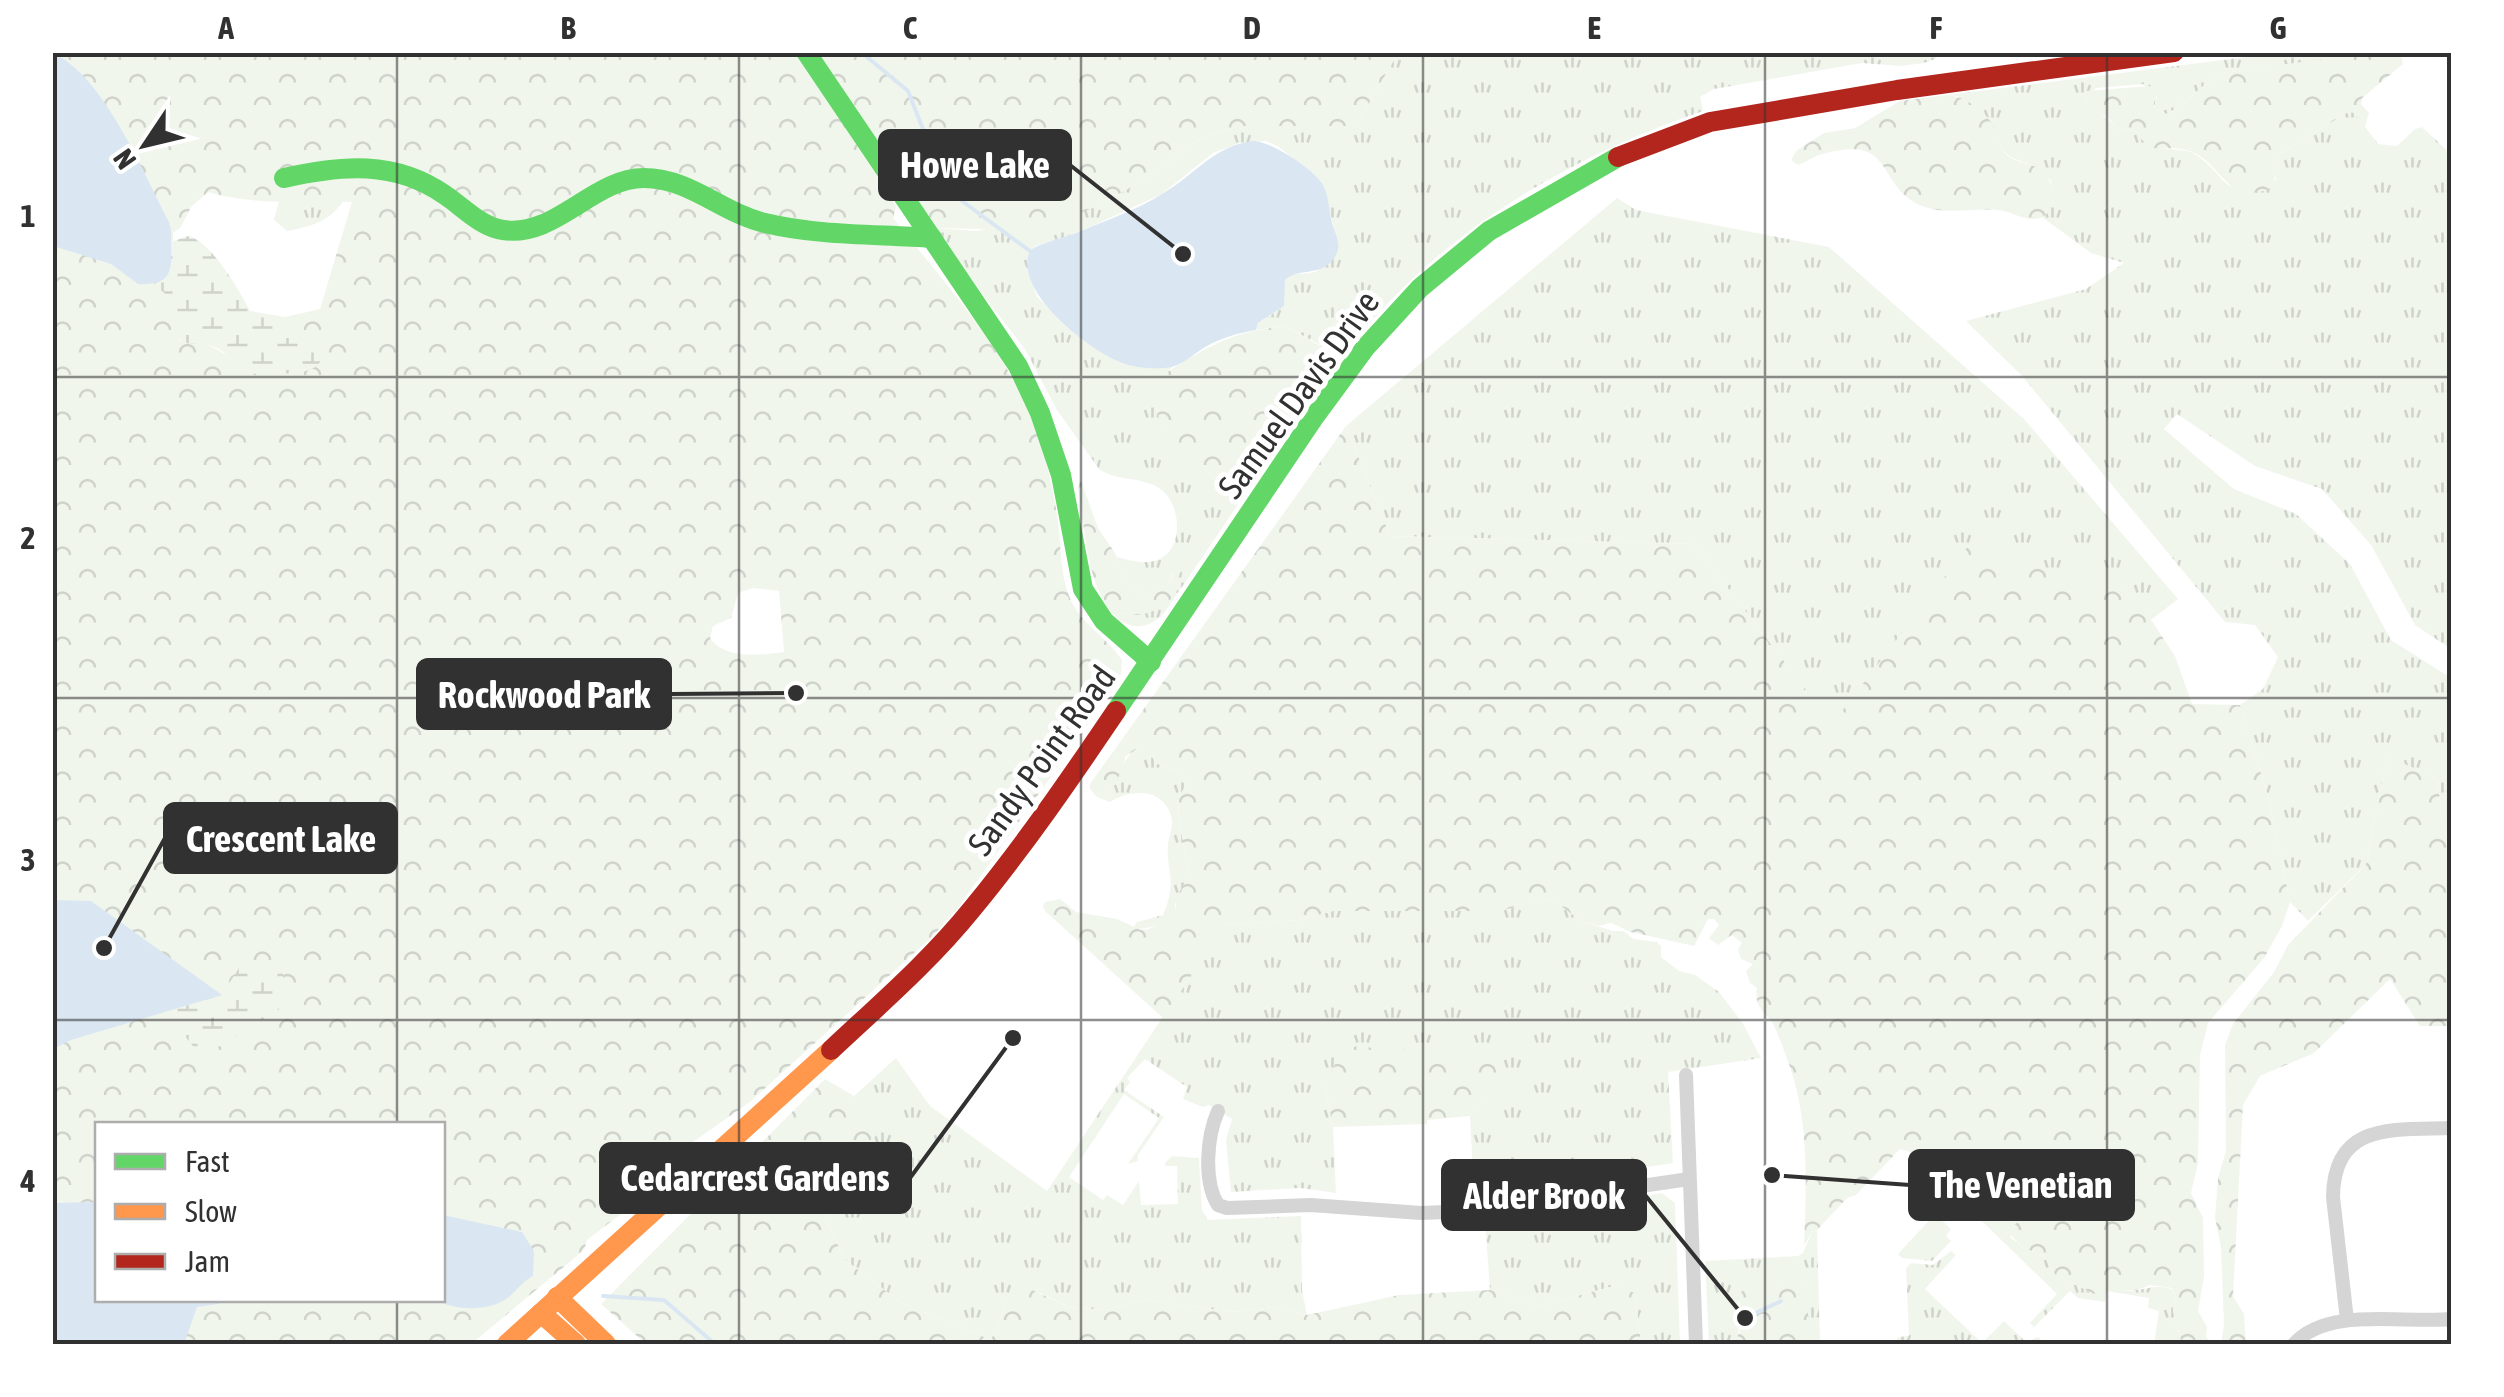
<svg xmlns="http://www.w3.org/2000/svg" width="2504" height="1397" viewBox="0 0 2504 1397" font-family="'Asap Condensed',sans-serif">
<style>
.grass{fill:url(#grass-tufts);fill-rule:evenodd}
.forest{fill:url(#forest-crowns);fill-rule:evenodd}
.wetland{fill:url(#wetland-marsh)}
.water{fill:#dae7f3}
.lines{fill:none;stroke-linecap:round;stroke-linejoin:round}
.stream{stroke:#dae7f3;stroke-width:4}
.street{stroke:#d5d5d5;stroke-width:14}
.fast{stroke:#63d668;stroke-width:20}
.slow{stroke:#ff974d;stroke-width:20}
.jam{stroke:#b3261e;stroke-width:20}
.grid{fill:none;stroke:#313131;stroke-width:2.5;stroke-opacity:0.55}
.labels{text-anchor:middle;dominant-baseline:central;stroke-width:10;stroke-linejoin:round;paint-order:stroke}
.street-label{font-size:35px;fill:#313131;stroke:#fff}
.leader{fill:none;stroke:#313131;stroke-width:4}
.callout-dot{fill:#313131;stroke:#fff;stroke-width:4}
.callout{fill:#313131;stroke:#313131;stroke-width:4}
.callout-label{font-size:38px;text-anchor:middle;font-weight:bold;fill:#fff}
.neatline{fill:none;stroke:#313131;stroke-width:4}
.grid-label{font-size:32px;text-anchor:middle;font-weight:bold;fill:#313131}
</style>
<defs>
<pattern id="grass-tufts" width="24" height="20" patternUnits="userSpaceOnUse" patternTransform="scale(2.5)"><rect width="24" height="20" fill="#f1f6ed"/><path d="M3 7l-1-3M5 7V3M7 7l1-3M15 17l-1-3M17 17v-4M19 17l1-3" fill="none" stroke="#cfd3cc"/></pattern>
<pattern id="forest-crowns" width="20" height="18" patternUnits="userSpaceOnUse" patternTransform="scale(2.5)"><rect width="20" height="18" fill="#f1f6ed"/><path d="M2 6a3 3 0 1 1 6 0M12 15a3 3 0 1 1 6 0" fill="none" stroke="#cfd3cc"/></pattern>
<pattern id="wetland-marsh" width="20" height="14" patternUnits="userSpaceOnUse" patternTransform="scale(2.5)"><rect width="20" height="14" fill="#f1f6ed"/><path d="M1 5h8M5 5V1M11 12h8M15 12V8" fill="none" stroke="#cfd3cc"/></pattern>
</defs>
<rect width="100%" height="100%" fill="#fff"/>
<g class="grass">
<path d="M 1398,53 L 1940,53 L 1935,59 L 1924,63 L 1901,66 L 1862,63 L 1714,89 L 1700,97 L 1703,111 C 1569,157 1440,232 1352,345 C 1285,431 1226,524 1164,613 C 1137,642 1108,619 1098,588 L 1110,605 L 1125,614 L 1165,602 L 1174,572 L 1167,586 L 1158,587 L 1146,595 L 1126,582 L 1116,557 C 1126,559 1138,563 1148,562 C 1182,560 1184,514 1165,493 C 1148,475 1118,483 1099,469 L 1057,410 L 1025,349 L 985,298 L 936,228 L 976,231 L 1096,207 L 1136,184 L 1201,138 L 1237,126 L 1356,126 ZM 1266,141 L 1279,147 L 1320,180 L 1338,241 C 1332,253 1325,272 1310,273 C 1297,275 1295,271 1285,280 C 1280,308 1287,306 1258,323 L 1256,330 L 1285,326 L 1320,345 L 1312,375 L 1276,436 L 1169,436 C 1151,404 1149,396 1172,367 L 1144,367 L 1089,344 L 1037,297 L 1028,270 L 1030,251 L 1035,246 L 1070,236 L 1162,194 L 1213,153 L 1240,143 Z"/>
<path d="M 2278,53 L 2377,53 L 2222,73 C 2200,84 2188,104 2166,114 L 2154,108 L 2157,97 L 2143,84 L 2096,88 L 2086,98 C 2095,112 2107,116 2117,128 L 2135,131 C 2154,154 2164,146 2192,152 C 2236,181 2212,198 2276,180 L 2273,158 L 2348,112 L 2354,112 L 2378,144 L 2397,146 L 2415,129 L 2422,127 L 2451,154 L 2451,649 L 2415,625 L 2371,545 L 2322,489 L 2255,466 L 2177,414 L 2164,429 L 2234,489 L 2296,514 L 2350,564 L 2391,640 L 2451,678 L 2451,835 L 2442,826 L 2438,779 L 2387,757 L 2366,864 L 2308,921 L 2290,902 L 2269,800 L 2240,705 L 2263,689 L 2278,657 L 2255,625 L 2225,622 L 2023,377 L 1966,321 L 2086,289 L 2124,263 L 2091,253 L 2042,217 L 2053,203 L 2051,181 L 2034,166 L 2010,157 L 2003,150 L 1986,116 L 1957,96 L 1947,95 Z"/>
<path d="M 349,191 C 335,219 316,226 287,231 L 274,220 L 279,201 Z"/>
<polygon points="1617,198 1636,210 1829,247 2024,419 2178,599 2151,620 2133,594 1969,546 1832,725 1694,544 1390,536 1346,426"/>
<path d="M 1138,748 L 1148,750 L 1156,763 C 1170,771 1179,766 1186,784 L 1179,798 L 1178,816 L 1190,876 L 1175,904 L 1176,912 C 1166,921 1147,932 1133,928 L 1137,922 L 1163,915 C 1178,879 1166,875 1168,844 C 1169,835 1173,829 1172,820 C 1166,788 1132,788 1110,802 L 1097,797 C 1120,790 1118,759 1138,748 Z"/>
<path d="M 1545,899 L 1556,902 L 1581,921 L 1613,931 L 1623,931 L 1634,939 L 1656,942 L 1661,946 L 1661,957 L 1679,971 L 1695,975 L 1719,992 L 1742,1022 L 1761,1058 L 1668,1072 L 1673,1163 L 1474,1194 L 1470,1116 L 1497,1082 L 1325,1085 L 1333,1127 L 1336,1193 L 1300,1188 L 1231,1192 L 1226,1140 L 1232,1119 L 1209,1105 L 1203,1107 L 1183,1099 L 1187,1087 L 1145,1059 L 1127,1078 L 1130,1082 L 1124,1090 L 1164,1117 L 1138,1155 L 1138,1161 L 1128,1164 L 1159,1118 L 1124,1094 L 1069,1177 L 1103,1200 L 1107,1195 L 1123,1205 L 1139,1181 L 1141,1205 L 1178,1204 L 1177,1166 L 1165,1166 L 1165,1163 L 1172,1156 L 1199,1158 L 1202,1210 L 1208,1220 L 1301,1216 L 1302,1290 L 1307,1315 L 1273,1307 L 1234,1312 L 1143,1300 L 1104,1310 L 1069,1307 L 1040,1293 L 1007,1303 L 991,1340 L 900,1302 L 844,1259 L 818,1201 L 824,1177 C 868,1155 865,1141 854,1096 L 896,1058 L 930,1106 L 1047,1191 L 1224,925 L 1299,920 L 1333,911 L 1499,910 Z"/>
<path d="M 1963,1159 L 1974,1167 L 1968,1176 L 2026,1198 L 2020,1220 L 2010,1237 L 2022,1247 L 2044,1256 L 2055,1274 L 2094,1294 C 2109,1286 2123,1293 2137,1290 C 2150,1288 2157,1285 2172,1289 L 2176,1296 L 2173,1311 L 2182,1344 L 2154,1344 L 2159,1311 L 2148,1308 L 2149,1298 L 2107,1291 L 2105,1302 L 2078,1298 L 2070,1291 L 2034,1327 L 2030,1323 L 2057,1294 L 1954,1194 L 1963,1184 L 1934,1160 Z"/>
<polygon points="1662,1193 1675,1203 1680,1344 1641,1344 1635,1294 1614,1286 1540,1306 1490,1290 1485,1220"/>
<polygon points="1935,1214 1951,1229 1946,1236 1951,1241 1932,1261 1902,1258 1898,1254"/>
<path d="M 1817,1230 L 1820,1344 L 1808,1344 L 1808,1288 L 1802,1279 C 1775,1280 1760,1286 1738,1302 L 1741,1310 C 1736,1323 1743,1334 1732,1344 L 1709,1344 L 1705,1261 L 1798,1256 L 1803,1253 L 1812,1232 Z"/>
<polygon points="1951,1251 1956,1255 1925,1289 1982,1343 2004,1321 2026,1342 2038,1337 2046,1344 1897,1344 1898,1337 1909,1336 1906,1268 1911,1263 1933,1265"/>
</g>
<g class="forest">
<path d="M 2377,52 L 2401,55 L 2403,64 L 2362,98 L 2361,104 L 2369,113 L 2365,127 L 2354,113 L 2348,112 L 2273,158 L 2276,172 L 2273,187 C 2227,209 2222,162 2190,151 C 2177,147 2163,149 2149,148 L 2135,131 L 2117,128 L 2107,116 L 2094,112 L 2085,95 L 2086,91 L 2151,86 L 2157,92 L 2154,108 L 2166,114 C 2188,104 2200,84 2222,73 Z"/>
<path d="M 52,53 L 794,53 L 885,184 L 896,207 L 893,218 C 944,283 1004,346 1034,424 C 1046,456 1053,488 1058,521 C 1061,546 1060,572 1069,596 C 1080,624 1106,636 1122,660 L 1121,674 L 1103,703 L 960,905 L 933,936 L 750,1102 L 690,1144 L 652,1190 L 587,1240 L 584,1250 L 476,1340 L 459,1344 L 53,1344 ZM 208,192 C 256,206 303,201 352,202 L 320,309 L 285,317 L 250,311 L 225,354 L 205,343 L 180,340 L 176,333 L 173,233 L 181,227 L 191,207 ZM 753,588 L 779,591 L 784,652 C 761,655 725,660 710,638 L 713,626 L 731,618 L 738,593 ZM 98,1124 L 442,1124 L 442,1300 L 98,1300 Z"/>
<polygon points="817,53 1398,53 1356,126 1237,126 1201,138 1136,184 1096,207 1064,218 1025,230 936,228"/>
<path d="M 1947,95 C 1965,96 1987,112 1995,129 C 1999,139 1999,148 2008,156 C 2019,164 2033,163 2042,171 C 2057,183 2059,216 2035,219 C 2022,220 2011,211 1998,210 C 1975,208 1945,215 1922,206 C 1875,187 1897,135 1826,153 C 1816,155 1808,161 1798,165 L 1791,160 L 1796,151 L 1824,133 L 1855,128 L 1900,101 Z"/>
<path d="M 1285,326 L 1320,346 C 1305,399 1271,441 1236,484 C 1207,476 1186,462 1169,436 C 1160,423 1150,403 1157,386 C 1162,374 1174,367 1185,361 C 1221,339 1242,331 1285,326 Z"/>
<path d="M 1346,426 L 1390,536 L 1694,544 L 1832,724 L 1969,545 L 2134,594 L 2175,656 L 2192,704 L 2240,705 L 2269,800 L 2290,902 L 2282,926 L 2264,958 L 2208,1023 L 2200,1055 L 2198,1163 L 2191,1193 L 2203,1218 L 2204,1277 L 2198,1311 L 2207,1327 L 2206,1336 L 2211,1344 L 2182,1344 L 2173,1311 L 2176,1296 L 2172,1288 L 2149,1285 C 2137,1294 2111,1288 2094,1294 L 2055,1274 L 2044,1256 L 2022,1247 L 2007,1231 L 2020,1220 L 2025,1198 L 1967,1176 L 1973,1167 L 1963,1160 L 1950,1164 L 1900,1149 L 1856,1195 L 1847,1198 L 1817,1230 L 1812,1232 L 1804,1246 C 1806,1192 1809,1132 1794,1080 C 1789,1063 1782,1044 1775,1028 C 1768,1012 1753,1010 1757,988 L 1750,983 L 1746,971 L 1753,964 L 1741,959 L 1738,949 L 1742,943 L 1732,935 L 1718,945 L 1709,938 L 1719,925 L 1714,919 L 1708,919 L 1694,946 L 1631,932 L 1611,923 L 1599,926 L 1581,921 L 1556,902 L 1545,899 L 1499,911 L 1333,911 L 1299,920 L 1225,925 L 1163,1018 L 1045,911 L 1043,906 L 1045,902 L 1060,899 L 1076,912 L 1117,919 L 1141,930 L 1149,929 L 1176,912 L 1176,897 L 1190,876 L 1178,816 L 1179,798 L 1186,784 C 1179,766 1170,771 1156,763 L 1148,751 L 1138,748 L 1125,757 C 1123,773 1112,793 1097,797 L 1090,789 L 1090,784 Z"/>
<path d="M 1080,478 L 1098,528 L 1115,553 L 1126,582 L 1146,595 L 1158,587 L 1167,586 L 1177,569 L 1182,572 C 1183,610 1119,637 1098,589 C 1085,559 1084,520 1078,488 Z"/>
<polygon points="2387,756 2438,779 2442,826 2451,835 2451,1026 2420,1026 2390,979 2314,1053 2260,1076 2243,1105 2233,1296 2244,1314 2246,1344 2221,1344 2224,1325 2221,1247 2215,1218 2218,1178 2226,1151 2225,1045 2233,1024 2274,972 2288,945 2366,864"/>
<polygon points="1344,1046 1493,1055 1498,1082 1470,1116 1427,1120 1427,1124 1333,1127 1325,1085"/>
<path d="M 825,1079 L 854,1096 L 858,1108 L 873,1117 L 877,1135 C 864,1144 863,1150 853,1159 C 845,1167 834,1172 824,1177 L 818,1201 L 844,1259 L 900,1302 L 991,1340 L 1007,1303 L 1021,1289 L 1030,1289 L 1069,1307 L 1104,1310 L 1143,1300 L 1234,1312 L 1273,1307 L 1307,1315 L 1399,1295 L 1490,1290 L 1540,1306 L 1614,1286 L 1635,1293 L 1641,1344 L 646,1344 L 601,1304 Z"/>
<polygon points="1796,1278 1802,1279 1808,1288 1808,1344 1732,1344 1740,1332 1737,1321 1741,1310 1738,1295 1746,1288"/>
</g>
<g class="wetland">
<path d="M 188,236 C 210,240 240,291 250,311 L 289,321 L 291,331 L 275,335 C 294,344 312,328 325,348 C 321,370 310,371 292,373 C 283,373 277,379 268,378 C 245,375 228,349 206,344 C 198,342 190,346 183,341 C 163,329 189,299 150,285 L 160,282 L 171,242 Z"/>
<polygon points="242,963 282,964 286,1005 202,1057 165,1012 222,995"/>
</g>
<g class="water">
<path d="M 52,53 C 102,73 143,172 168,220 C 172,229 171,234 171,244 C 172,271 172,286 138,284 L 111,264 L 53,246 Z"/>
<path d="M 1253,141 C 1271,141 1315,170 1323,185 C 1329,196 1329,211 1332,223 C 1335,232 1341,243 1337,253 C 1325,279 1300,266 1285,280 L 1284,306 L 1258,323 L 1256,330 C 1238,333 1221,338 1205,347 C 1192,355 1181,367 1165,368 C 1151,369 1134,368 1120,362 C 1089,350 1012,291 1030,251 C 1033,245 1070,236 1079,232 C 1106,220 1137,210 1162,194 C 1195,175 1213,146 1253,141 Z"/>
<polygon points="53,900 91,901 222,995 71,1040 53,1049"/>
<polygon points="97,1202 98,1300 223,1300 218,1304 197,1307 184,1344 53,1344 53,1203"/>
<path d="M 443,1215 L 522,1232 L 534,1251 L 533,1276 C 523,1281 517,1290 509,1297 C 490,1312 456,1311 436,1300 L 442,1300 Z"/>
</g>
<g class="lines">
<g class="stream">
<polyline points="861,52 908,91 941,175 962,201 1030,251"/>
<polyline points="603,1296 664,1300 715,1344"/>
<polyline points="1745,1318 1781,1301"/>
</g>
<g class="street">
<polyline points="1686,1075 1696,1344"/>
<path d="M 1218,1111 C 1207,1136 1203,1181 1218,1205 L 1227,1208 L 1311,1205 L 1421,1213 L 1471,1211 L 1689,1179"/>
<path d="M 2347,1320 L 2333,1197 C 2334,1121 2395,1130 2452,1128"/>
<path d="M 2294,1344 C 2328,1306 2403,1324 2452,1319"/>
</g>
<g class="fast">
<polyline points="806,52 1018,366 1040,413 1061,475 1083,589 1104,621 1151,662"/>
<path d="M 284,178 C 341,165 395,160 445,195 C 463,207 481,227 503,230 C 556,238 593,178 644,178 C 690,178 722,213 765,223 C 819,236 877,234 932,238"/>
<polyline points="1116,711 1315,416 1365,348 1420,288 1489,231 1618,157"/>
</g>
<g class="slow">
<polyline points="557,1297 606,1344"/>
<polyline points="541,1313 576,1344"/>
<polyline points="507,1344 831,1050"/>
</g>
<g class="jam">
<polyline points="1618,157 1710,122 1897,90 2174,52"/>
<path d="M 831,1050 C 879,1005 930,961 972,909 C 1024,846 1070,779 1116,711"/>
</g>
</g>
<path class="grid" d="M 397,52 L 397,1124M 739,52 L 739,1344M 1081,52 L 1081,1344M 1423,52 L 1423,1344M 1765,52 L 1765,1344M 2107,52 L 2107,1344M 52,377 L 2452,377M 52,698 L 2452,698M 52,1020 L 2452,1020M 397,1300 L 397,1344"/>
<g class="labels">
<g class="street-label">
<text transform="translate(1298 394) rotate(-54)">Samuel Davis Drive</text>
<text transform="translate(1041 760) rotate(-54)">Sandy Point Road</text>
</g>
</g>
<path class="leader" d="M1183 254L1070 165M796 693L670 694M104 948L165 838M1013 1038L910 1178M1772 1175L1910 1185M1745 1318L1645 1195"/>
<g class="callout-dot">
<circle cx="1183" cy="254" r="10"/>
<circle cx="796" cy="693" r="10"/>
<circle cx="104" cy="948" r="10"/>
<circle cx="1013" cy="1038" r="10"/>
<circle cx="1772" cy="1175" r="10"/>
<circle cx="1745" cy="1318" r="10"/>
</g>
<g class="callout">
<rect x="880" y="131" width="190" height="68" rx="10"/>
<rect x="418" y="660" width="252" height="68" rx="10"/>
<rect x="165" y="804" width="231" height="68" rx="10"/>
<rect x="601" y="1144" width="309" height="68" rx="10"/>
<rect x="1910" y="1151" width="223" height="68" rx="10"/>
<rect x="1443" y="1161" width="202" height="68" rx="10"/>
</g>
<g class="callout-label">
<text x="975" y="178">Howe Lake</text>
<text x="544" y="708">Rockwood Park</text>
<text x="281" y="852">Crescent Lake</text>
<text x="755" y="1191">Cedarcrest Gardens</text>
<text x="2021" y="1198">The Venetian</text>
<text x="1544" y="1209">Alder Brook</text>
</g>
<rect width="2504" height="1397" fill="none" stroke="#ffffff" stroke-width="110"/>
<rect x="95" y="1122" width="350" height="180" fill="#ffffff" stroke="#adadad" stroke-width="2.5"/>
<rect x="115" y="1154" width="50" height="15" fill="#63d668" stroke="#adadad" stroke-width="2.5"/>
<text x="185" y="1172" font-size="30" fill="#313131">Fast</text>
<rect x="115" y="1204" width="50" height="15" fill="#ff974d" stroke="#adadad" stroke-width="2.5"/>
<text x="185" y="1222" font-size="30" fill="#313131">Slow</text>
<rect x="115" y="1254" width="50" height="15" fill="#b3261e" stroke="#adadad" stroke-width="2.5"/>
<text x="185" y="1272" font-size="30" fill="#313131">Jam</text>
<g transform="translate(145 145) rotate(235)" stroke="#ffffff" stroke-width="8" paint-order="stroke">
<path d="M0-8L18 38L0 25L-18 38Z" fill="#313131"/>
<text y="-15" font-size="28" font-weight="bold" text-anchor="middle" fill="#313131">N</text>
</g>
<rect x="55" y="55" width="2394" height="1287" class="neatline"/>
<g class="grid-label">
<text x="226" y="39">A</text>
<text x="568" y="39">B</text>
<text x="910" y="39">C</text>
<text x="1252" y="39">D</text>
<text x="1594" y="39">E</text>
<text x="1936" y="39">F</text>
<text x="2278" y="39">G</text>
<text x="28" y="227">1</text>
<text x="28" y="549">2</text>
<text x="28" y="871">3</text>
<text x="28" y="1192">4</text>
</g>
</svg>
